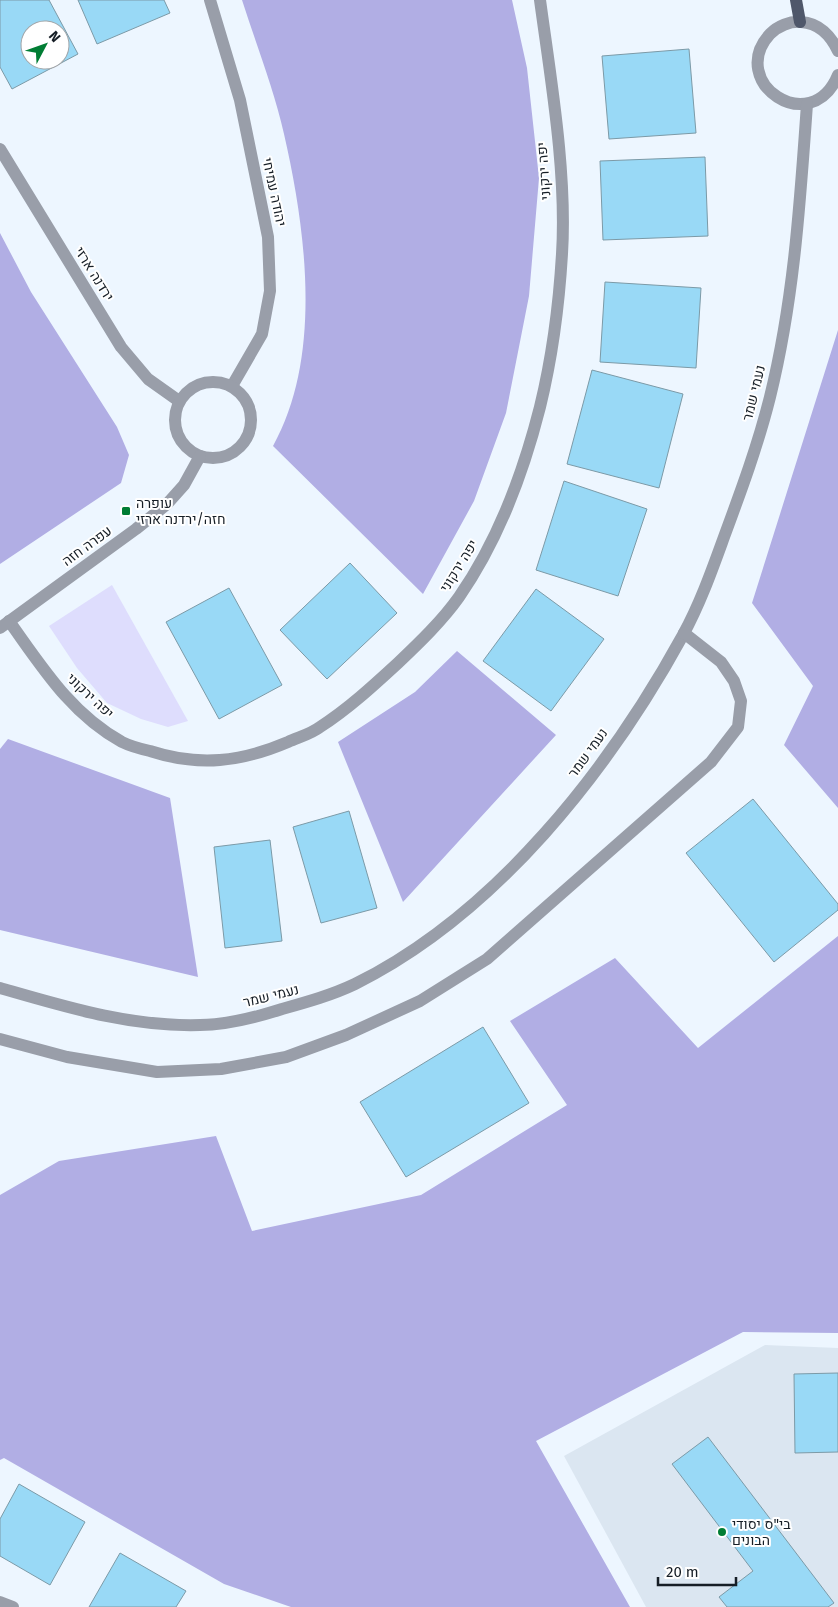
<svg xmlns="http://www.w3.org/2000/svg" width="838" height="1607" viewBox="0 0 838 1607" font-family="'Fira Sans',Heebo,sans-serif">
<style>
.built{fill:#dbe6f1}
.green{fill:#deddfd}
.forest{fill:#b1aee4}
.building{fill:#99d9f6;stroke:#7c9aa7;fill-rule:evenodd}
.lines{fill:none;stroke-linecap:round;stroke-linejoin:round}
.minor{stroke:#999ea9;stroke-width:12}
.major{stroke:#4f576a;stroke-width:12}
.poi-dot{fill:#017d34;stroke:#fff;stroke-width:2}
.labels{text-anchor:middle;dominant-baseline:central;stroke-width:4;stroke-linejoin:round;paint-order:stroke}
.street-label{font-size:14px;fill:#161e26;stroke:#fff}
.poi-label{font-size:14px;fill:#161e26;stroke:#fff;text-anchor:start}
</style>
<rect width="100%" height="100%" fill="#edf6ff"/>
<polygon class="built" points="765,1345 838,1348 838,1607 646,1607 564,1456"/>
<polygon class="green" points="112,585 188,721 168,727 141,719 107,703 77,668 49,626"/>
<g class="forest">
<path d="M 242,0 L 512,0 L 527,68 L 539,178 L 529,296 L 506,413 L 474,501 L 423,594 L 273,446 C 323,357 306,230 284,134 C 274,89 256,44 242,0 Z"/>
<polygon points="0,233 31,292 117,427 129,455 121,483 0,564"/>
<polygon points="838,330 838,808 784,745 813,686 752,603"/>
<polygon points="457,651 556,735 403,902 338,742 415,692"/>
<polygon points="8,739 170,798 198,977 0,930 0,749"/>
<polygon points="838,936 838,1333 743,1332 536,1441 630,1607 291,1607 224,1584 4,1458 0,1460 0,1195 59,1161 216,1136 252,1231 421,1195 567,1105 510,1021 615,958 698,1048"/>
</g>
<g class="building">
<path d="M 0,0 L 49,0 L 78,54 L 12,89 L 0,67 ZM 30,30 L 60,30 L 60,60 L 30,60 Z"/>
<polygon points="78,0 164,0 170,13 97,44"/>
<polygon points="689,49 696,133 609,139 602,56"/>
<polygon points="705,157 708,236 603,240 600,161"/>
<polygon points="605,282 701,288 696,368 600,362"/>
<polygon points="592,370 683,394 659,488 567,464"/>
<polygon points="564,481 647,509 618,596 536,570"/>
<polygon points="350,563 397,613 327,679 280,630"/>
<polygon points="229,588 282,685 219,719 166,622"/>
<polygon points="536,589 604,639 551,711 483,661"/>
<polygon points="753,799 838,904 838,910 774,962 686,853"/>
<polygon points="349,811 377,908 321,923 293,827"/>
<polygon points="270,840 282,941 225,948 214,847"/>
<polygon points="483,1027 529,1103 406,1177 360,1102"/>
<polygon points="838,1373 838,1452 795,1453 794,1374"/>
<polygon points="708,1437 834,1603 828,1607 727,1607 719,1597 753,1571 672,1464"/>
<polygon points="19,1484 85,1522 50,1585 0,1556 0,1519"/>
<polygon points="120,1553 186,1591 176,1607 89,1607"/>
</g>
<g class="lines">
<g class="minor">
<polyline points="210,0 240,100 268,237 270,291 262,334 232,386"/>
<path d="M 838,51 C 831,36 819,23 801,22 C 790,21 778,26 770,34 C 726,82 811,140 838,75"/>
<polyline points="0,149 121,347 148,379 179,401"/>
<circle cx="213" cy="420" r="38"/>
<path d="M 9,621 C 42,667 71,714 122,742 C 130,746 141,749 150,751 C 199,767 241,762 288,742 C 299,737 311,734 320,727 C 348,709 373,686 398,663 C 419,643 442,621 459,597 C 498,541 523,474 540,407 C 552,358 559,305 562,254 C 567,173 551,81 540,0"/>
<polyline points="0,628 136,529 167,504 184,485 200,456"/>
<path d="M 0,988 C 66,1007 130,1027 200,1025 C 226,1025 257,1017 282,1009 C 307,1002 332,995 355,984 C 496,914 609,770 683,635 C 700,604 712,570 724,537 C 741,491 758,445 770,397 C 794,300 800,203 807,104"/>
<polyline points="0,1039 67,1057 157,1072 221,1069 286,1057 346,1035 420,1001 487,959 711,762 738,727 741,701 734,681 721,662 684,633"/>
<polyline points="0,1602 13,1607"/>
</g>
<polyline class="major" points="796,0 800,22"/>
</g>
<g class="poi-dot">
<rect x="121" y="506" width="10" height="10" rx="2.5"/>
<circle cx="722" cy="1532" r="5"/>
</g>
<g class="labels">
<g class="street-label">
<text transform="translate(544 171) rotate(-94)">יפה ירקוני</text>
<text transform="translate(274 192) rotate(78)">יהודה עמיחי</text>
<text transform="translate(94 274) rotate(58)">ירדנה ארזי</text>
<text transform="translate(754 393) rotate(-76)">נעמי שמר</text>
<text transform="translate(87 546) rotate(-36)">עפרה חזה</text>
<text transform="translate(459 566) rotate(-58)">יפה ירקוני</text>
<text transform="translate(90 696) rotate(43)">יפה ירקוני</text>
<text transform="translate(588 753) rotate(-54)">נעמי שמר</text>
<text transform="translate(271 996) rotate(-14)">נעמי שמר</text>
</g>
<g class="poi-label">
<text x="136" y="503">עופרה<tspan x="136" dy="16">חזה/ירדנה ארזי</tspan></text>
<text x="732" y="1524">בי"ס יסודי<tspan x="732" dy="16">הבונים</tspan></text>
</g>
</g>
<g transform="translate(45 45) rotate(49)"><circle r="24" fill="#ffffff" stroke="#a2a5a8"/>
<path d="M0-4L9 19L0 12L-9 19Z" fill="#017d34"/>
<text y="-8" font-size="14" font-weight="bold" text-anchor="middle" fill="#161e26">N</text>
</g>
<path d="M658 1577v8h78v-8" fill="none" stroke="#161e26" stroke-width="2.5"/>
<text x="666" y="1577" font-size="15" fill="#161e26" stroke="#ffffff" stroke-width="4" paint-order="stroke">20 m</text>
</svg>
